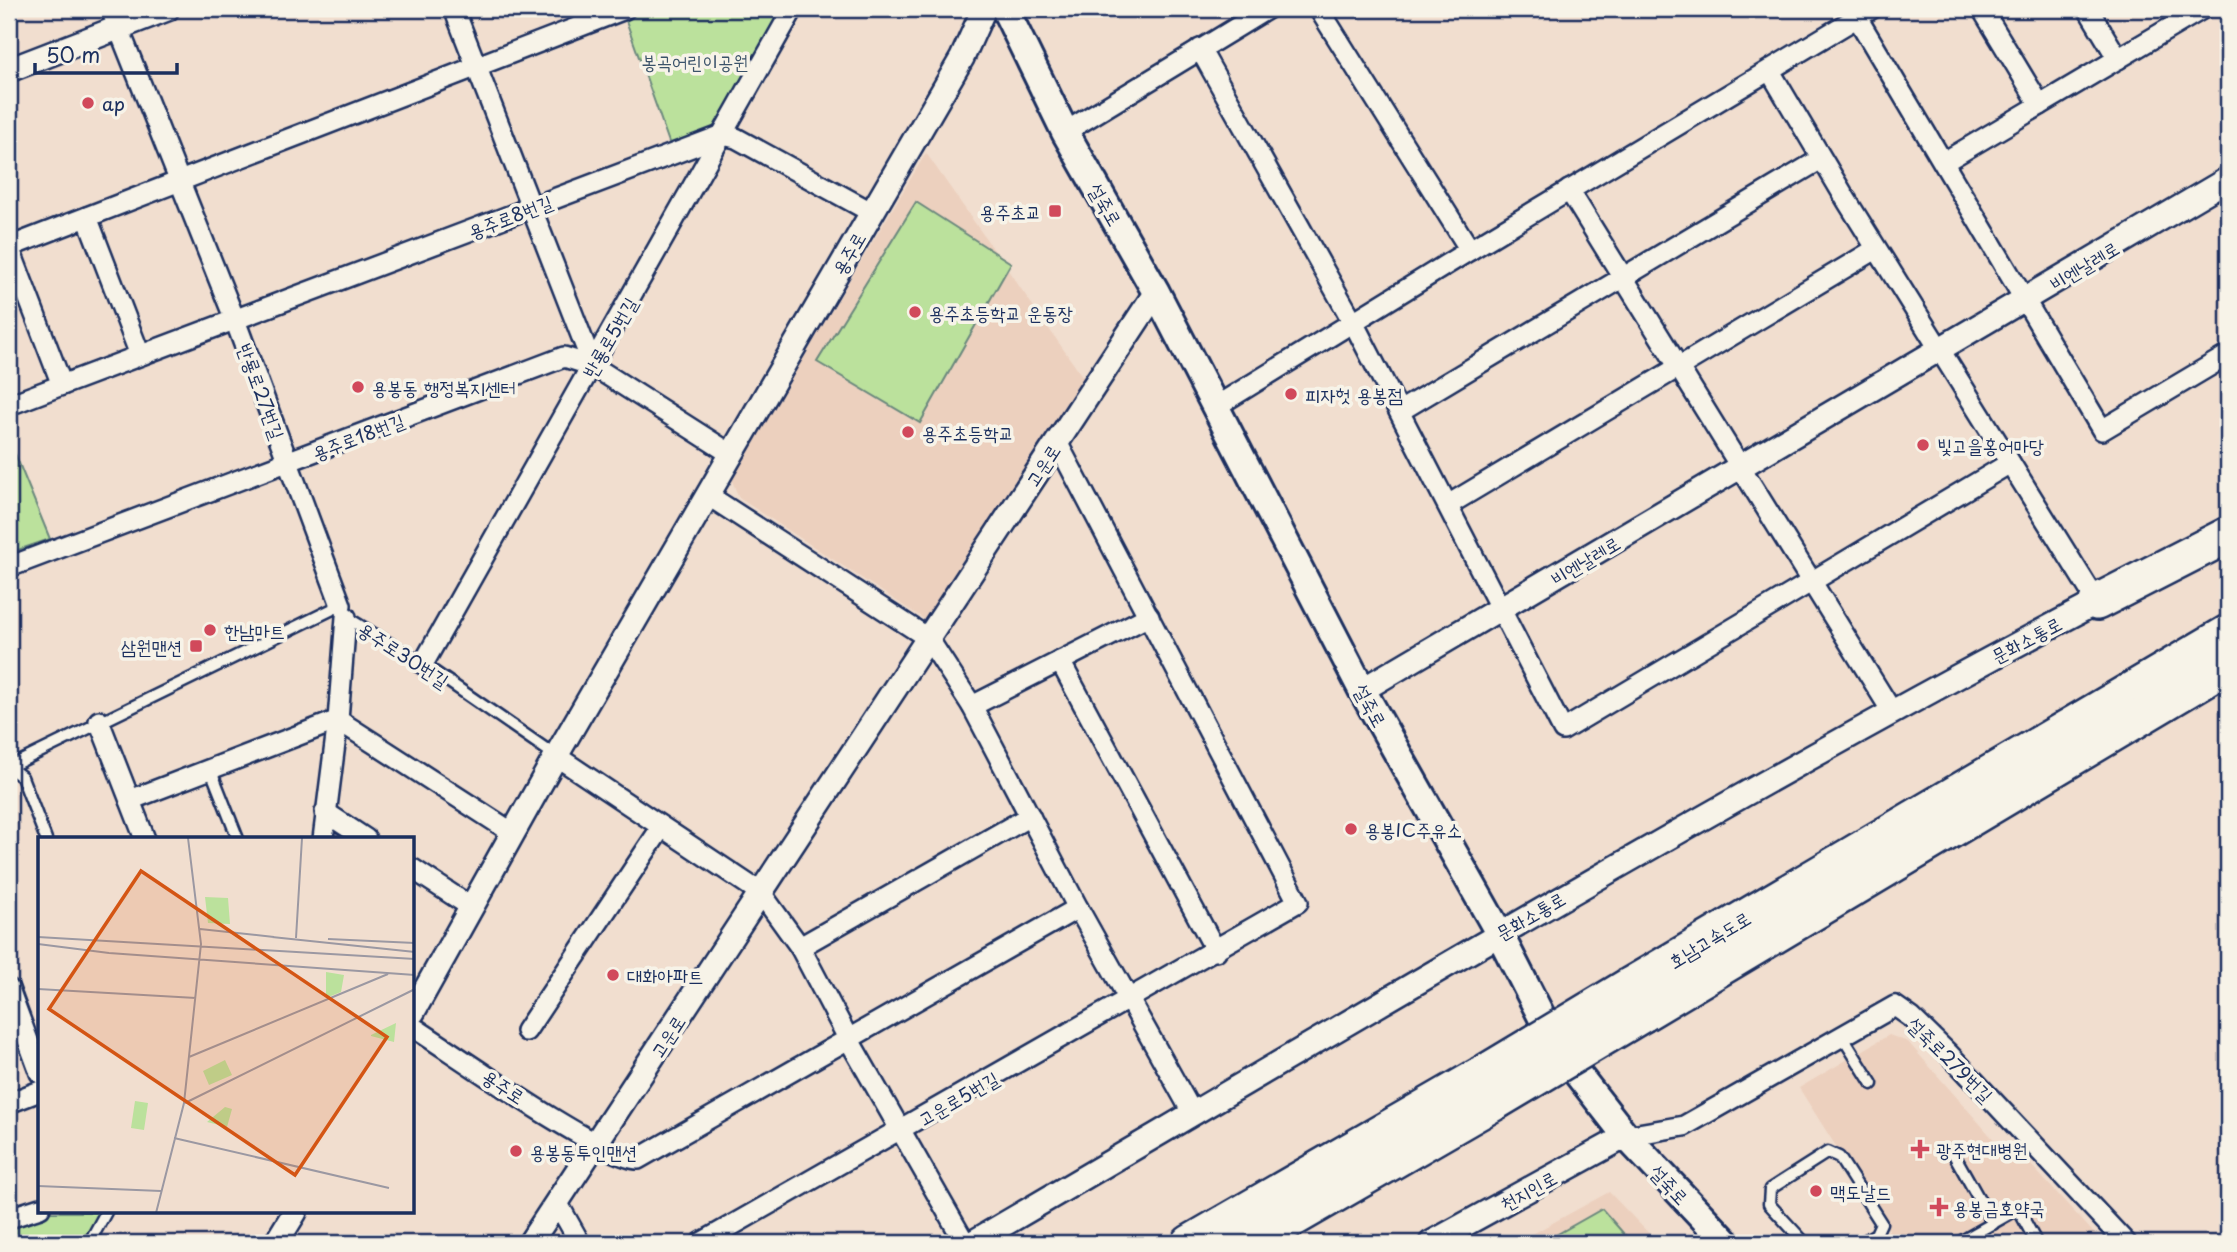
<svg xmlns="http://www.w3.org/2000/svg" width="2237" height="1252" viewBox="0 0 2237 1252" font-family="'Playpen Sans','Poor Story',sans-serif">
<style>
.built{fill:#ecd0be}
.green{fill:#bbe19c;stroke:#6b887d;stroke-width:2}
.lines{fill:none;stroke-linecap:round;stroke-linejoin:round}
.service-casing{stroke:#1b2f5e;stroke-width:15}
.minor-casing{stroke:#1b2f5e;stroke-width:24}
.tertiary-casing{stroke:#1b2f5e;stroke-width:28}
.secondary-casing{stroke:#1b2f5e;stroke-width:32}
.motorway-casing{stroke:#1b2f5e;stroke-width:40}
.service{stroke:#f7f3e8;stroke-width:10}
.minor{stroke:#f7f3e8;stroke-width:19}
.tertiary{stroke:#f7f3e8;stroke-width:23}
.secondary{stroke:#f7f3e8;stroke-width:26}
.motorway{stroke:#f7f3e8;stroke-width:35}
.motorway-bridge-casing{stroke:#1b2f5e;stroke-width:40;stroke-linecap:butt}
.motorway-bridge{stroke:#f7f3e8;stroke-width:35}
.poi-dot{fill:#d1495b;stroke:#f7f3e8;stroke-width:2.5}
.labels{text-anchor:middle;dominant-baseline:central;stroke-width:7;stroke-linejoin:round;paint-order:stroke}
.park-label{font-size:19px;fill:#3b536a;stroke:#f7f3e8}
.poi-label{font-size:19px;fill:#1b2f5e;stroke:#f7f3e8;text-anchor:start}
.street-label{font-size:19px;fill:#1b2f5e;stroke:#f7f3e8}
.inset-road{fill:none;stroke:#9b98a2;stroke-width:2}
.view{fill:#d45514;fill-opacity:0.15;stroke:#d45514;stroke-width:3.5}
.inset-edge{fill:none;stroke:#1b2f5e;stroke-width:3.5}
</style>
<rect width="100%" height="100%" fill="#f1decf"/>
<filter id="ink" filterUnits="userSpaceOnUse"><feTurbulence type="fractalNoise" baseFrequency=".0143" numOctaves="2"/><feDisplacementMap in="SourceGraphic" scale="14" xChannelSelector="R" yChannelSelector="G"/><feConvolveMatrix kernelMatrix="1 2 1 2 8 2 1 2 1" color-interpolation-filters="sRGB"/></filter>
<g filter="url(#ink)">
<g class="built">
<polygon points="926,153 1089,386 930,623 739,498 731,478"/>
<polygon points="1889,1035 1908,1042 2017,1166 2031,1165 2103,1243 1868,1243 1889,1230 1799,1088"/>
<polygon points="1609,1192 1658,1243 1516,1243"/>
</g>
<g class="green">
<polygon points="633,9 782,9 717,131 671,148 623,12"/>
<polygon points="916,202 1011,263 920,423 817,362"/>
<polygon points="9,439 50,539 9,553"/>
<polygon points="1602,1209 1632,1243 1542,1243"/>
<polygon points="43,1212 102,1212 84,1243 9,1243 9,1223"/>
</g>
<g class="lines">
<defs>
<g id="service">
<polyline points="9,767 341,605 346,617 423,664 556,756"/>
<polyline points="9,767 22,777 46,839"/>
<polyline points="210,768 238,839"/>
<polyline points="1842,1036 1872,1084"/>
<polyline points="1952,1151 1993,1224"/>
<polyline points="89,1243 106,1212"/>
<polyline points="1805,1243 1769,1204 1770,1189 1828,1152 1839,1157 1881,1223 1876,1234 1861,1243"/>
<polyline points="1958,1243 2018,1209 2035,1240"/>
</g>
<g id="minor">
<polyline points="111,9 235,320 341,605"/>
<polyline points="454,9 593,366"/>
<polyline points="1319,9 1470,250"/>
<polyline points="1852,9 2102,430 2228,355"/>
<polyline points="1982,9 2040,105"/>
<polyline points="2088,9 2118,59"/>
<polyline points="1200,49 1353,322 1563,730 2010,463"/>
<polyline points="1770,71 1847,201 2097,602"/>
<polyline points="1065,132 1267,9"/>
<polyline points="1944,162 2202,9"/>
<polyline points="1569,190 1891,710"/>
<polyline points="87,217 140,355"/>
<polyline points="62,385 9,247 625,9"/>
<polyline points="9,405 723,135 736,138 871,212"/>
<polyline points="1215,407 1470,250 1871,9"/>
<polyline points="1400,411 1821,159"/>
<polyline points="709,496 928,638 972,706 1078,908 1193,1114"/>
<polyline points="1448,505 1876,249"/>
<polyline points="9,567 564,357 593,366 731,454"/>
<polyline points="1060,661 1216,951"/>
<polyline points="423,664 793,9"/>
<polyline points="972,706 1149,616"/>
<polyline points="338,720 513,833"/>
<polyline points="99,721 145,839"/>
<polyline points="556,756 761,893 800,947 849,1040 965,1243"/>
<polyline points="9,765 9,767"/>
<polyline points="130,800 338,720"/>
<polyline points="325,812 366,839"/>
<polyline points="323,839 338,720 346,617"/>
<polyline points="413,869 471,907"/>
<polyline points="800,947 1030,816"/>
<polyline points="9,989 40,1073"/>
<path d="M 413,1027 C 451,1051 604,1160 638,1159 L 1078,908"/>
<polyline points="526,1031 661,828"/>
<polyline points="9,1103 40,1091"/>
<polyline points="1626,1136 1684,1126 1895,1006 1912,1018 1948,1053 2126,1243"/>
<polyline points="557,1202 580,1243"/>
<polyline points="9,1218 40,1208"/>
<polyline points="701,1243 1298,902 1057,442"/>
</g>
<g id="tertiary">
<polyline points="9,70 167,9"/>
<polyline points="1362,690 2228,179"/>
<polyline points="413,1012 556,756 962,58 984,9"/>
<polyline points="276,1243 295,1212"/>
<polyline points="530,1243 1156,292"/>
<path d="M 972,1243 C 1345,1025 1715,803 2097,602"/>
<polyline points="1431,1243 1626,1136"/>
</g>
<polyline id="secondary" points="1005,9 1065,132 1156,292 1362,690 1499,933 1558,1049 1626,1136 1727,1243"/>
<g id="motorway">
<polyline points="2097,602 2228,535"/>
<polyline points="1629,986 2228,633"/>
<polyline points="1643,1014 2228,665"/>
<polyline points="1190,1243 1481,1075"/>
<polyline points="1251,1243 1497,1101"/>
</g>
</defs>
<use href="#service" class="service-casing"/>
<use href="#minor" class="minor-casing"/>
<use href="#tertiary" class="tertiary-casing"/>
<use href="#secondary" class="secondary-casing"/>
<use href="#motorway" class="motorway-casing"/>
<use href="#service" class="service"/>
<use href="#minor" class="minor"/>
<use href="#tertiary" class="tertiary"/>
<use href="#secondary" class="secondary"/>
<use href="#motorway" class="motorway"/>
<defs>
<g id="motorway-bridge">
<polyline points="1481,1075 1629,986"/>
<polyline points="1497,1101 1643,1014"/>
</g>
</defs>
<use href="#motorway-bridge" class="motorway-bridge-casing"/>
<use href="#motorway-bridge" class="motorway-bridge"/>
</g>
</g>
<g class="poi-dot">
<circle cx="88" cy="103" r="7"/>
<rect x="1048" y="204" width="14" height="14" rx="3.5"/>
<circle cx="915" cy="312" r="7"/>
<circle cx="358" cy="387" r="7"/>
<circle cx="1291" cy="394" r="7"/>
<circle cx="908" cy="432" r="7"/>
<circle cx="1923" cy="445" r="7"/>
<circle cx="210" cy="630" r="7"/>
<rect x="189" y="639" width="14" height="14" rx="3.5"/>
<circle cx="1351" cy="829" r="7"/>
<circle cx="613" cy="975" r="7"/>
<path d="M1916.5 1138.5h7v7h7v7h-7v7h-7v-7h-7v-7h7z"/>
<circle cx="516" cy="1151" r="7"/>
<circle cx="1816" cy="1191" r="7"/>
<path d="M1935.5 1196.5h7v7h7v7h-7v7h-7v-7h-7v-7h7z"/>
</g>
<g class="labels">
<g class="park-label">
<text x="695" y="61">봉곡어린이공원</text>
</g>
<g class="poi-label">
<text x="102" y="103">ap</text>
<text x="1041" y="211" text-anchor="end">용주초교</text>
<text x="929" y="312">용주초등학교 운동장</text>
<text x="372" y="387">용봉동 행정복지센터</text>
<text x="1305" y="394">피자헛 용봉점</text>
<text x="922" y="432">용주초등학교</text>
<text x="1937" y="445">빛고을홍어마당</text>
<text x="224" y="630">한남마트</text>
<text x="182" y="646" text-anchor="end">삼원맨션</text>
<text x="1365" y="829">용봉IC주유소</text>
<text x="627" y="975">대화아파트</text>
<text x="1936" y="1149">광주현대병원</text>
<text x="530" y="1151">용봉동투인맨션</text>
<text x="1830" y="1191">맥도날드</text>
<text x="1953" y="1207">용봉금호약국</text>
</g>
<g class="street-label">
<text transform="translate(1106 204) rotate(60)">설죽로</text>
<text transform="translate(510 216) rotate(-21)">용주로8번길</text>
<text transform="translate(848 253) rotate(-60)">용주로</text>
<text transform="translate(2084 265) rotate(-31)">비엔날레로</text>
<text transform="translate(609 337) rotate(-60)">반룡로5번길</text>
<text transform="translate(262 391) rotate(70)">반룡로27번길</text>
<text transform="translate(358 436) rotate(-21)">용주로18번길</text>
<text transform="translate(1042 465) rotate(-57)">고운로</text>
<text transform="translate(1585 560) rotate(-31)">비엔날레로</text>
<text transform="translate(2026 639) rotate(-28)">문화소통로</text>
<text transform="translate(404 654) rotate(33)">용주로30번길</text>
<text transform="translate(1371 705) rotate(61)">설죽로</text>
<text transform="translate(1530 915) rotate(-30)">문화소통로</text>
<text transform="translate(1709 939) rotate(-31)">호남고속도로</text>
<text transform="translate(667 1036) rotate(-57)">고운로</text>
<text transform="translate(1951 1059) rotate(45)">설죽로279번길</text>
<text transform="translate(504 1086) rotate(33)">용주로</text>
<text transform="translate(958 1098) rotate(-30)">고운로5번길</text>
<text transform="translate(1670 1184) rotate(47)">설죽로</text>
<text transform="translate(1528 1190) rotate(-29)">천지인로</text>
</g>
</g>
<g transform="translate(38 837)">
<rect width="376" height="376" fill="#f1decf"/>
<path d="M 167,60 L 190,61 L 192,87 L 170,86 ZM 288,135 L 306,138 L 303,155 L 288,161 ZM 358,186 L 356,205 L 333,199 L 333,198 ZM 187,223 L 194,238 L 171,248 L 165,234 ZM 97,264 L 110,266 L 106,293 L 93,291 ZM 187,270 L 194,272 L 189,290 L 169,285 Z" fill="#bbe19c"/>
<path class="inset-road" d="M 162,92 L 236,100M 0,100 L 377,122M 234,100 L 377,115M 258,101 L 264,1M 290,102 L 377,106M 0,107 L 71,116M 71,116 L 377,138M 0,152 L 158,161M 151,220 L 350,137M 147,266 L 377,152M 136,301 L 351,351M 0,349 L 123,354M 118,376 L 146,266 L 163,107 L 150,1"/>
<path class="view" d="M 103,34 L 349,200 L 257,338 L 11,172 Z"/>
<rect width="376" height="376" class="inset-edge"/>
</g>
<rect width="2237" height="1252" fill="none" stroke="#f7f3e8" stroke-width="35"/>
<rect x="18" y="18" width="2202" height="1217" fill="none" stroke="#1b2f5e" stroke-width="2.5" filter="url(#ink)"/>
<path d="M35 63v10h142v-10" fill="none" stroke="#1b2f5e" stroke-width="3.5"/>
<text x="46" y="63" font-size="21" fill="#1b2f5e" stroke="#f7f3e8" stroke-width="5" paint-order="stroke">50 m</text>
</svg>
